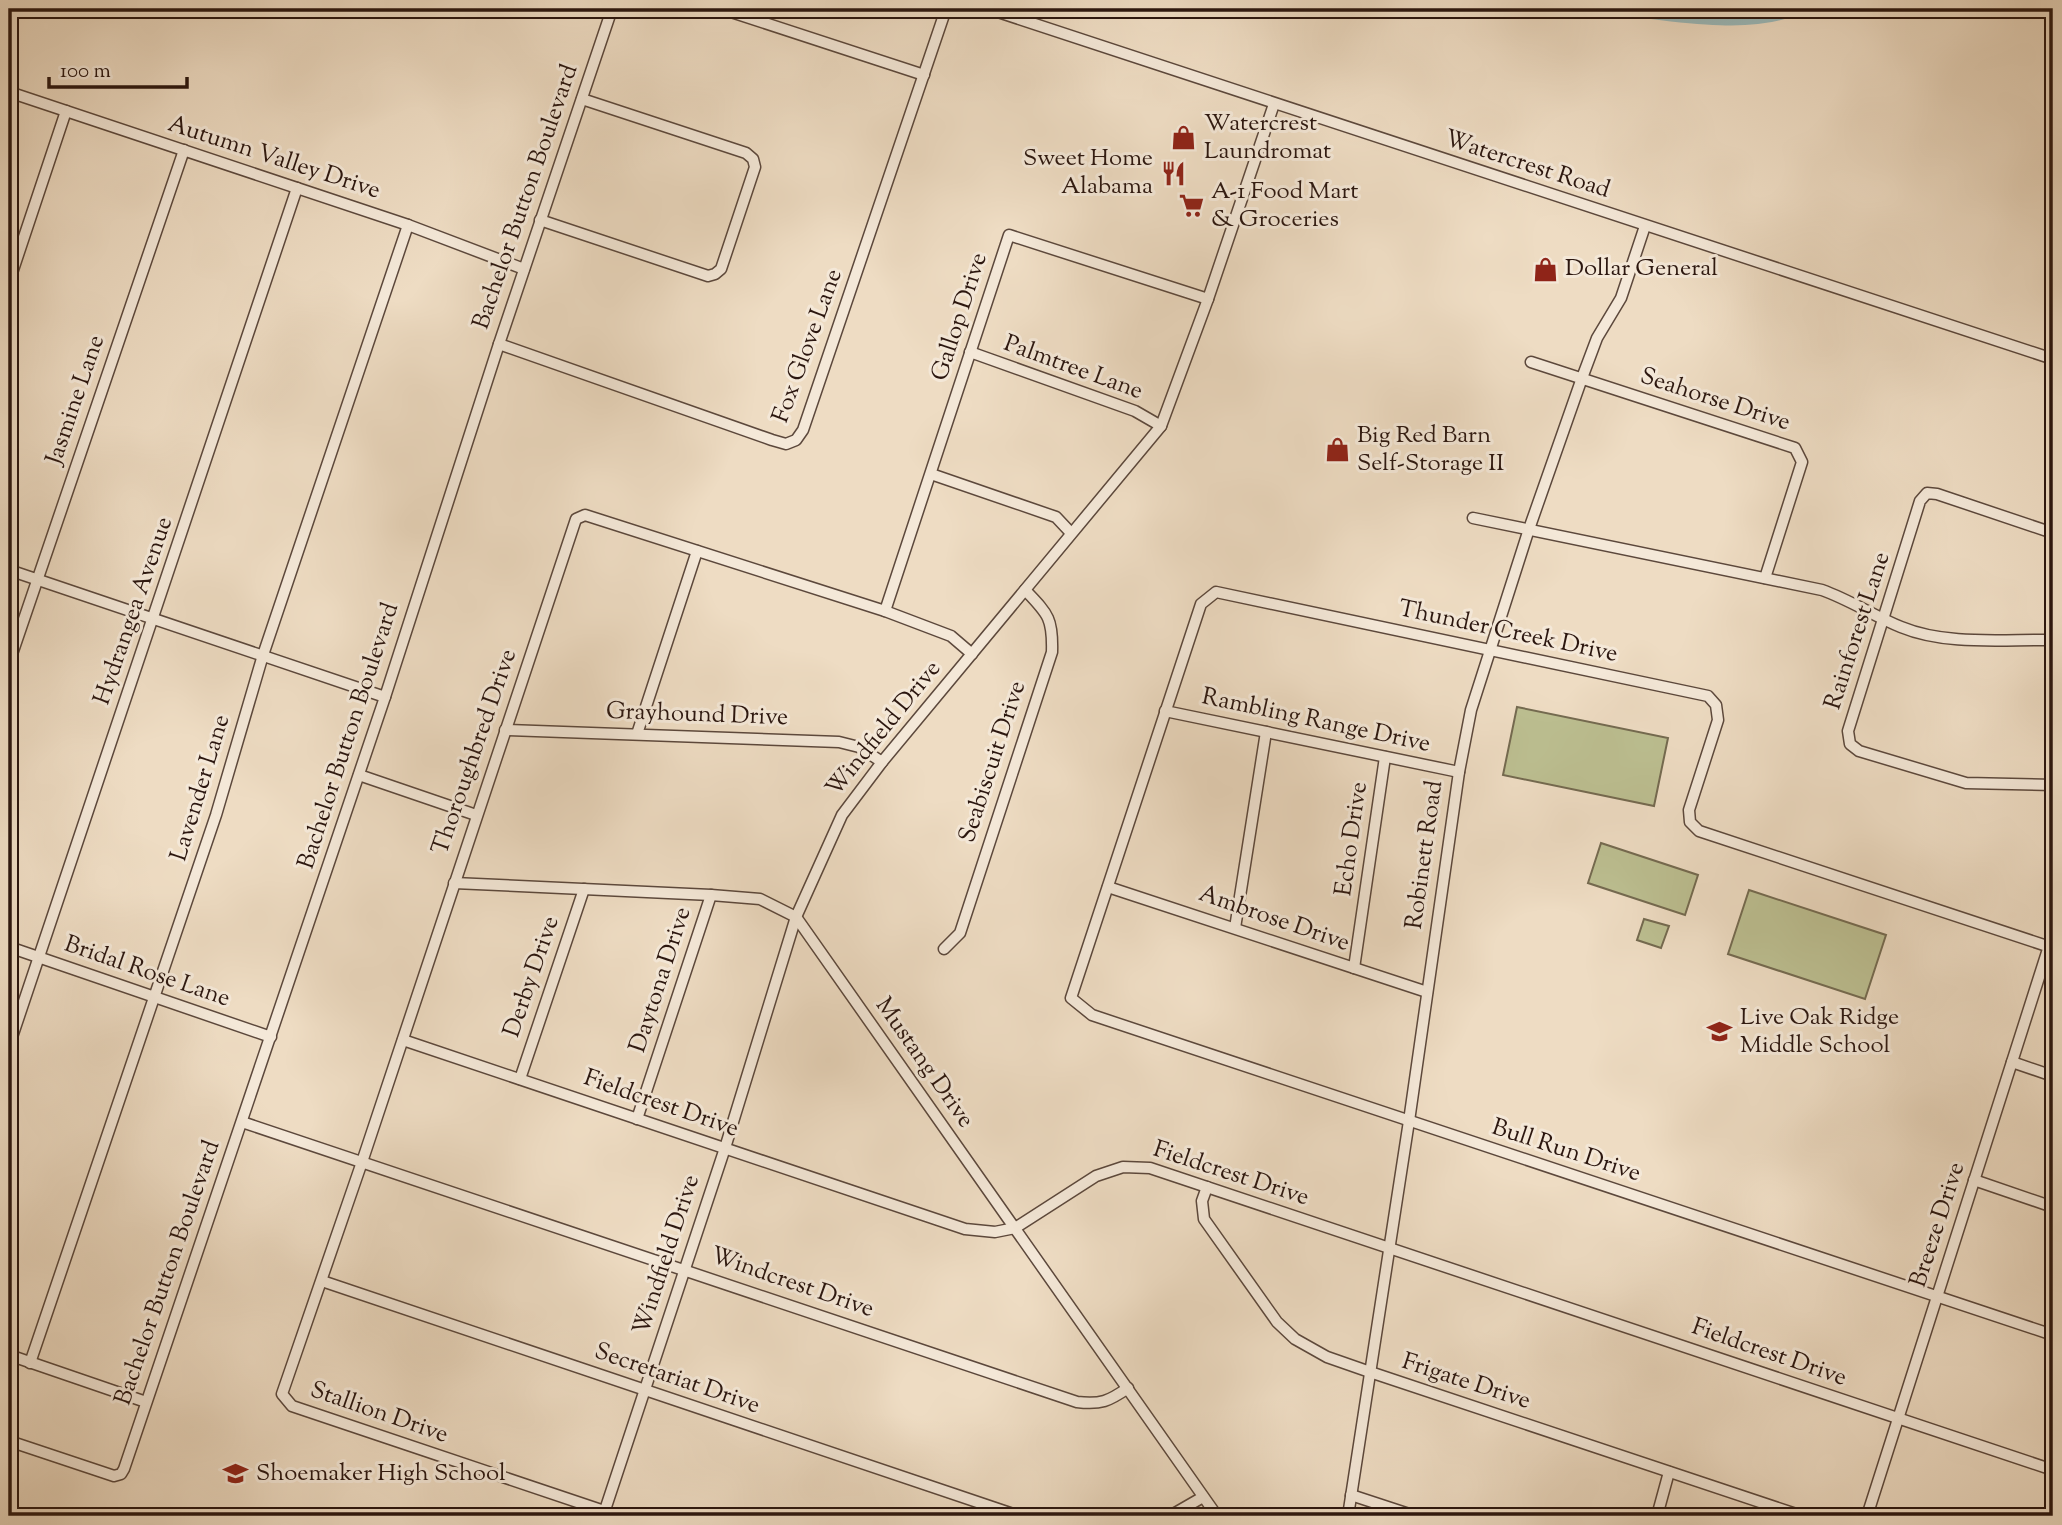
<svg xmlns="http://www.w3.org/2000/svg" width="2062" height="1525" viewBox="0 0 2062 1525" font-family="'Sorts Mill Goudy',serif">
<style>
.green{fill:#bcbf91;stroke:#746a50;stroke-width:2}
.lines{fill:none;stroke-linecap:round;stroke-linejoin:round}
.river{stroke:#9bbabb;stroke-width:18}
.minor-casing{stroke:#5c483c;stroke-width:13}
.minor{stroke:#f4e8d8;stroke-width:10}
.labels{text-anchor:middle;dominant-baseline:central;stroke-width:6;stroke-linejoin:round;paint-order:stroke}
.poi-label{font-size:24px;fill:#2b160f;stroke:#f4e8d8;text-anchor:start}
.street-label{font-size:24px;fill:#2b160f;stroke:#f4e8d8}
</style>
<rect width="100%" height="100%" fill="#eedcc3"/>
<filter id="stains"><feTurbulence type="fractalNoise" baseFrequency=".00286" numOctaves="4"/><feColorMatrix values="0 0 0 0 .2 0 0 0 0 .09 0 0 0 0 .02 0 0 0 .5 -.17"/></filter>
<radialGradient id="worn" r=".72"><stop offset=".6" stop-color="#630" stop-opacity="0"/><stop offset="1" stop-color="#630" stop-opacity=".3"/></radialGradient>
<g class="green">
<polygon points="1517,707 1668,738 1654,806 1503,775"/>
<polygon points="1601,843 1698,875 1685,915 1588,883"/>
<polygon points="1749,890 1886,935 1865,999 1728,954"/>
<polygon points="1644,919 1669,926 1661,948 1637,940"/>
</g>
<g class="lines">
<path class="river" d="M 1652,10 C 1690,15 1751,22 1786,9"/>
<defs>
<g id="minor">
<polyline points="722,9 924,75"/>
<polyline points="989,9 2053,359"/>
<polyline points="9,92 408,225 524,269"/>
<polyline points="540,220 708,276 715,274 721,269 755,167 753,159 746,153 582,99"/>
<polyline points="9,282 66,111"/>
<polyline points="499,344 772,440 786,444 796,440 803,430 946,9"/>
<polyline points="970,352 1135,411 1161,426"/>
<polyline points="1531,362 1795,448 1802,462 1765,578"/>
<polyline points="931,474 1056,517 1071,533"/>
<path d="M 1473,518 L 1822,590 C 1850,600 1874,616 1901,627 C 1947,646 2005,639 2053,640"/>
<polyline points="2053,533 1937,494 1927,493 1920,501 1848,731 1850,744 1859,751 1966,783 2053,785"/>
<polyline points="9,570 385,697"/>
<polyline points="885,611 1009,235 1208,299"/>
<polyline points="9,663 184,150"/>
<polyline points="1165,711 1459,772"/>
<polyline points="505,730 839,742 859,747 882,762"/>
<polyline points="637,734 697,551"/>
<polyline points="359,775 476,815"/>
<polyline points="454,883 711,895 760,899 796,917 1217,1516"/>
<polyline points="1108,887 1427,992"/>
<polyline points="1235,928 1266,732"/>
<polyline points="9,947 271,1037"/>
<polyline points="2053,948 1699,831 1690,822 1689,810 1718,720 1716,705 1708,696 1216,592 1201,604 1071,998 1092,1015 2053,1335"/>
<path d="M 944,949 L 960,933 L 1052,652 C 1053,618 1048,614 1025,590"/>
<polyline points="1354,968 1385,757"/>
<polyline points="403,1040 965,1229 995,1232 1015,1228 1096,1176 1123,1167 1150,1168 2053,1470"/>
<polyline points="9,1046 297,188"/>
<polyline points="2012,1062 2053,1076"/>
<polyline points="520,1079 584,889"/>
<polyline points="637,1119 711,895"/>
<path d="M 242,1122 L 1077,1402 C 1101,1405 1109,1401 1128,1388"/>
<polyline points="1974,1180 2053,1207"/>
<polyline points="1207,1187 1202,1201 1204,1219 1277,1322 1295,1339 1327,1357 1370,1372 1802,1516"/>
<polyline points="322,1281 1019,1516"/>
<polyline points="9,1355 146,1402"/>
<polyline points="30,1363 216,815 263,655 408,225"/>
<polyline points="9,1441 114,1476 121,1474 124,1469 385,697 499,344 612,9"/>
<polyline points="1351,1495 1415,1516"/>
<polyline points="603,1516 725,1148 796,917 842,815 882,762 1161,426 1208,299 1274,104"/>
<polyline points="619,1516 292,1406 282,1394 362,1162 576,519 585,515 885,611 951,636 972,654"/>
<polyline points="1170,1516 1203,1497"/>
<polyline points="1348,1516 1409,1121 1459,772 1471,710 1529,529 1582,378 1597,338 1621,298 1645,226"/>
<polyline points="1657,1516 1669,1472"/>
<polyline points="1867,1516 2049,946"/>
</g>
</defs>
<use href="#minor" class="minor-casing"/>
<use href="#minor" class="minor"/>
</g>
<defs>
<symbol id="shop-bare" viewBox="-9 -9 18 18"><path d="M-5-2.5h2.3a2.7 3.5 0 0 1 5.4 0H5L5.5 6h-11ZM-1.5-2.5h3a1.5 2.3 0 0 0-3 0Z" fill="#8f2418" stroke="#f4e8d8" stroke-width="2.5" paint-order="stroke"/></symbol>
<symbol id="restaurant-bare" viewBox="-9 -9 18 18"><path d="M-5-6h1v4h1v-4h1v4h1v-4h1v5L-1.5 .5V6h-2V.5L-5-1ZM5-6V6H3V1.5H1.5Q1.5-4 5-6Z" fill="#8f2418" stroke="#f4e8d8" stroke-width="2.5" paint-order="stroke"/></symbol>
<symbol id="supermarket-bare" viewBox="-9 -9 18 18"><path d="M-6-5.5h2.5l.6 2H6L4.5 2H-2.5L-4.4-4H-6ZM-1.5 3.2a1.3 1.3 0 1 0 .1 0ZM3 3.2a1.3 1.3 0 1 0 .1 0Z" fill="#8f2418" stroke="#f4e8d8" stroke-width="2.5" paint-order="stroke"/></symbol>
<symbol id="school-bare" viewBox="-9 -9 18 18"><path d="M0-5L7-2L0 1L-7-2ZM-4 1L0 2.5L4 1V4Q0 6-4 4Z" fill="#8f2418" stroke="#f4e8d8" stroke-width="2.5" paint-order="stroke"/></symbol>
</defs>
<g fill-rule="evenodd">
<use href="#shop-bare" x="1166" y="120" width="35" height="35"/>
<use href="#restaurant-bare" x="1156" y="156" width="35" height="35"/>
<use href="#supermarket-bare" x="1174" y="188" width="35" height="35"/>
<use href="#shop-bare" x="1528" y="252" width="35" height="35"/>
<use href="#shop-bare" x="1320" y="432" width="35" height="35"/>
<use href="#school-bare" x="1702" y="1014" width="35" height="35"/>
<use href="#school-bare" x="218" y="1456" width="35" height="35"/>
</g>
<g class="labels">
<g class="poi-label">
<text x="1204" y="124">Watercrest<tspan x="1204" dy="28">Laundromat</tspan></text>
<text x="1153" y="159" text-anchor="end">Sweet Home<tspan x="1153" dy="28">Alabama</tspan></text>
<text x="1211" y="192">A-1 Food Mart<tspan x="1211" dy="28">&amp; Groceries</tspan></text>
<text x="1565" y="269">Dollar General</text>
<text x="1357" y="436">Big Red Barn<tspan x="1357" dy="28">Self-Storage II</tspan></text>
<text x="1740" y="1018">Live Oak Ridge<tspan x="1740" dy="28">Middle School</tspan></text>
<text x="256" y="1474">Shoemaker High School</text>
</g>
<g class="street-label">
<text transform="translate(274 158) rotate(18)">Autumn Valley Drive</text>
<text transform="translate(1527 165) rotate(18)">Watercrest Road</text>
<text transform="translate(526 197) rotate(-71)">Bachelor Button Boulevard</text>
<text transform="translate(960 317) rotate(-72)">Gallop Drive</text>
<text transform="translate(808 346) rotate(-70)">Fox Glove Lane</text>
<text transform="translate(1073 368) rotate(20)">Palmtree Lane</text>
<text transform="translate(76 400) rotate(-71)">Jasmine Lane</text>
<text transform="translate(1715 400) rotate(18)">Seahorse Drive</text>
<text transform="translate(134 611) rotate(-71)">Hydrangea Avenue</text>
<text transform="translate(1858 631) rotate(-72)">Rainforest Lane</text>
<text transform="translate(1508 632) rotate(12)">Thunder Creek Drive</text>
<text transform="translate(697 715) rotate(2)">Grayhound Drive</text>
<text transform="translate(1316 721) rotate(12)">Rambling Range Drive</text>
<text transform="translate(884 729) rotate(-51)">Windfield Drive</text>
<text transform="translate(349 736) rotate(-72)">Bachelor Button Boulevard</text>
<text transform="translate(475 752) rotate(-71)">Thoroughbred Drive</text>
<text transform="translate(993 762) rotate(-72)">Seabiscuit Drive</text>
<text transform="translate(201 788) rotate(-73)">Lavender Lane</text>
<text transform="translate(1352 839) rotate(-82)">Echo Drive</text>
<text transform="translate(1425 855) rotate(-82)">Robinett Road</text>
<text transform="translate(1274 919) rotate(19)">Ambrose Drive</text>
<text transform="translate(147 972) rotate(19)">Bridal Rose Lane</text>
<text transform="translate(532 977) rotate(-71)">Derby Drive</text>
<text transform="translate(661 980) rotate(-72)">Daytona Drive</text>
<text transform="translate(924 1063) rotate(55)">Mustang Drive</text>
<text transform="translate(661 1104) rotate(19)">Fieldcrest Drive</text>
<text transform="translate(1566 1151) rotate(18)">Bull Run Drive</text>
<text transform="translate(1231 1174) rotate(18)">Fieldcrest Drive</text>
<text transform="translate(1938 1225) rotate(-72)">Breeze Drive</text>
<text transform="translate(667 1255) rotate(-72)">Windfield Drive</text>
<text transform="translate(168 1273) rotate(-71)">Bachelor Button Boulevard</text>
<text transform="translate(792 1283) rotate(19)">Windcrest Drive</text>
<text transform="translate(1769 1353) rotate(19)">Fieldcrest Drive</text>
<text transform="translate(677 1379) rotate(19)">Secretariat Drive</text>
<text transform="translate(1466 1382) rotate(18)">Frigate Drive</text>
<text transform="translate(379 1413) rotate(19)">Stallion Drive</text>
</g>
</g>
<rect width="2062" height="1525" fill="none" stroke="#eedcc3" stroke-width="35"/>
<rect x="10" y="10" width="2041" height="1504" fill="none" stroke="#2b160f" stroke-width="3.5"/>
<rect x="18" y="18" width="2027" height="1490" fill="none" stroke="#2b160f" stroke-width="2"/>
<path d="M49 77v10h138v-10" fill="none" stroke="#2b160f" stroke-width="3.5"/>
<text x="60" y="77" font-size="21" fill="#2b160f" stroke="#f4e8d8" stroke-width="5" paint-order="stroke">100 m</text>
<rect width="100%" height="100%" filter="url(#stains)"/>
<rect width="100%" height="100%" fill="url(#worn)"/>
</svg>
